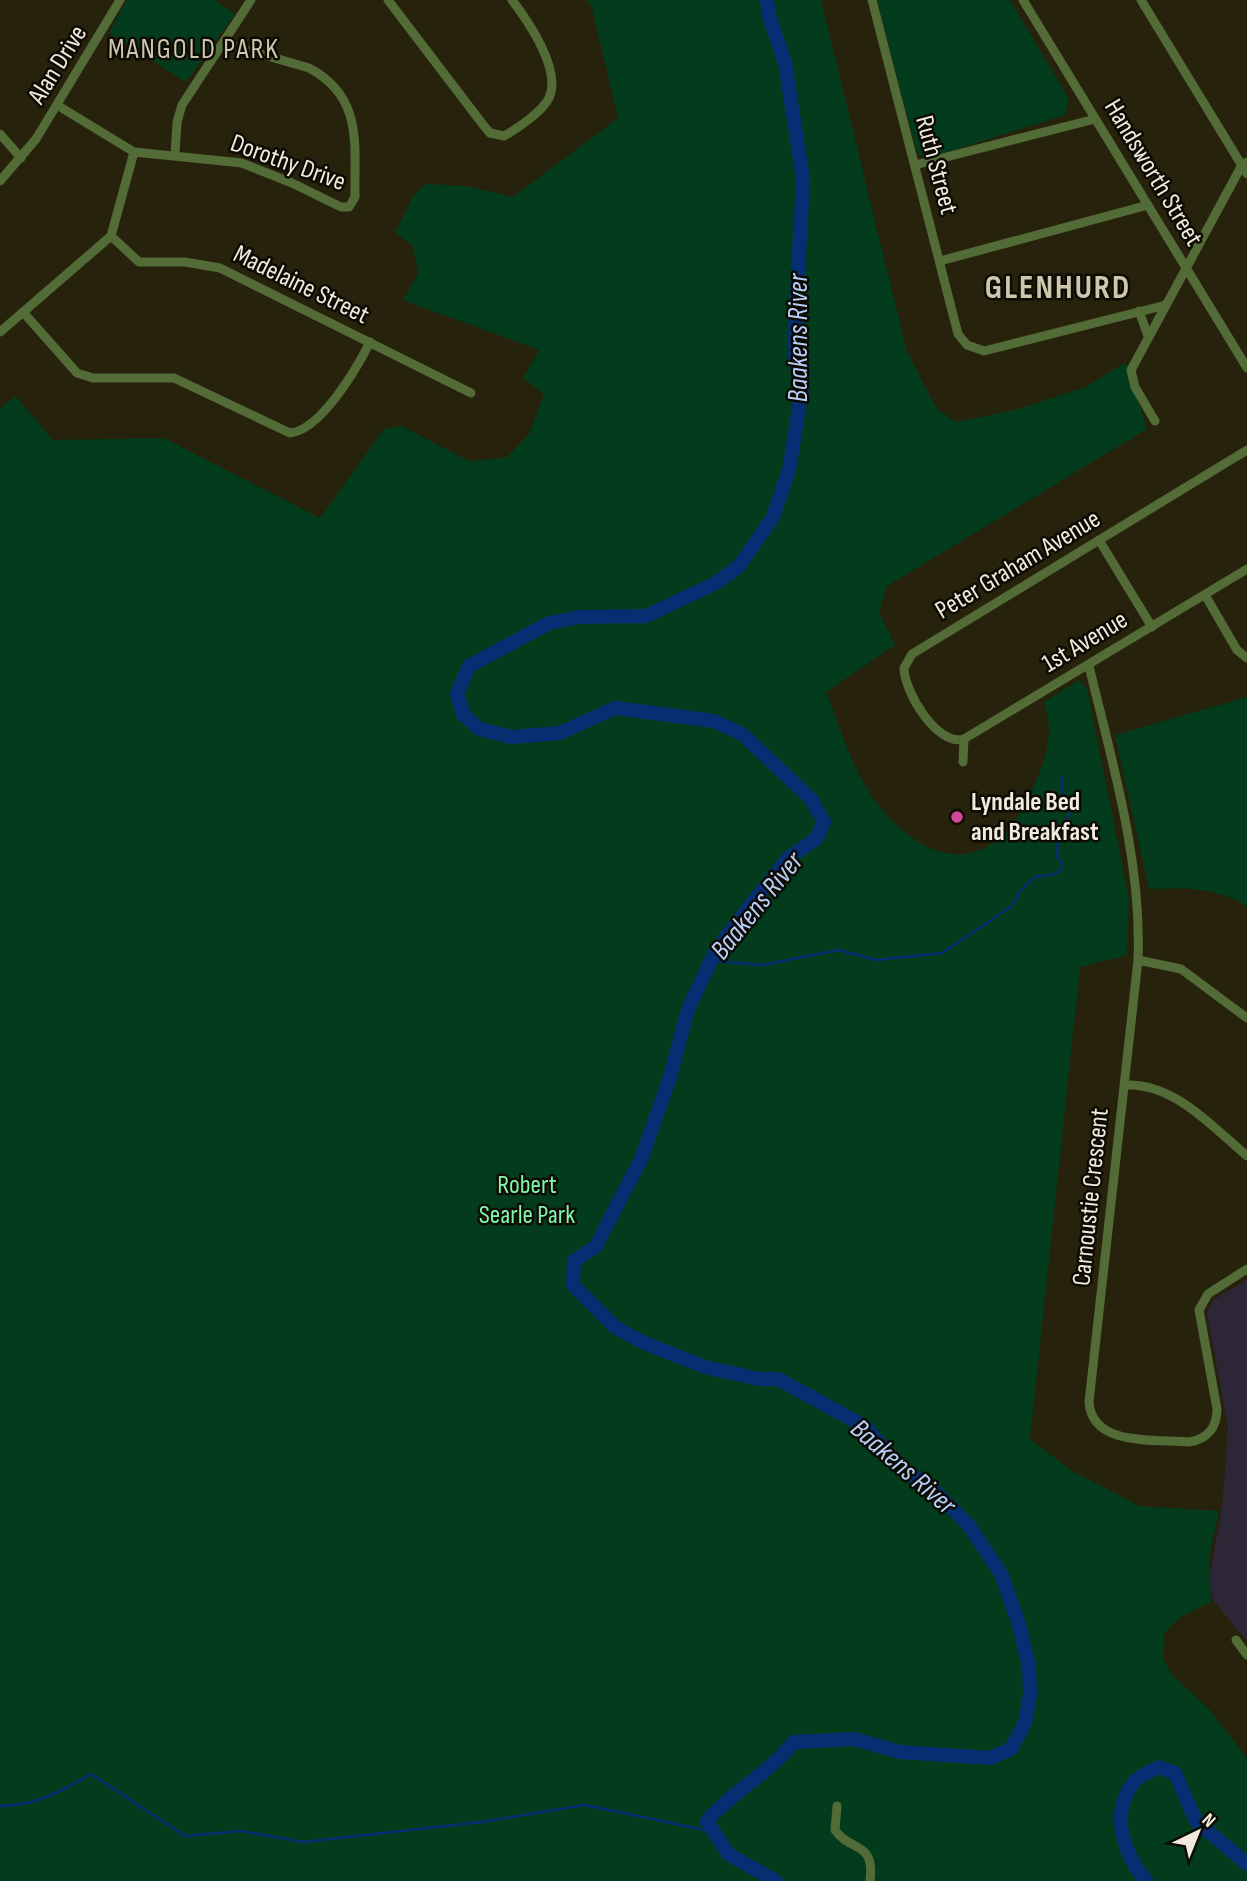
<svg xmlns="http://www.w3.org/2000/svg" width="1247" height="1881" viewBox="0 0 1247 1881" font-family="'Sofia Sans Condensed',sans-serif">
<style>
.education{fill:#2c2636}
.green{fill:#033c1d}
.lines{fill:none;stroke-linecap:round;stroke-linejoin:round}
.stream{stroke:#062e73;stroke-width:2.5}
.river{stroke:#062e73;stroke-width:14}
.minor{stroke:#536b36;stroke-width:9}
.hotel-dot{fill:#d1479c;stroke:#0e0b04;stroke-width:2.5}
.labels{text-anchor:middle;dominant-baseline:central;stroke-width:5;stroke-linejoin:round;paint-order:stroke}
.street-label{font-size:26px;fill:#efecde;stroke:#0e0b04}
.poi-label{font-size:26px;font-weight:bold;fill:#efecde;stroke:#0e0b04;text-anchor:start}
.park-label{font-size:26px;fill:#7ff8a9;stroke:#0e0b04}
.neighbourhood-label{font-size:28px;letter-spacing:2px;fill:#cdc8ad;stroke:#0e0b04}
.water-label{font-size:28px;font-style:italic;fill:#b7cff8;stroke:#0e0b04}
.district-label{font-size:33px;font-weight:bold;letter-spacing:2px;fill:#cdc8ad;stroke:#0e0b04}
</style>
<rect width="100%" height="100%" fill="#27220c"/>
<polygon class="education" points="1247,1280 1247,1641 1213,1600 1209,1579 1222,1509 1228,1427 1207,1313 1213,1300"/>
<g class="green">
<polygon points="127,0 214,0 235,14 186,82 109,33"/>
<path d="M 587,0 L 821,0 L 907,352 L 937,409 L 956,422 L 1015,410 L 1086,387 L 1126,362 L 1147,429 L 887,586 L 879,612 L 895,645 L 826,692 C 842,732 855,780 884,812 C 941,876 997,867 1032,790 C 1039,773 1048,753 1049,734 C 1050,724 1046,712 1044,702 L 1079,680 L 1087,689 L 1129,898 L 1127,955 L 1080,967 L 1030,1439 L 1071,1470 L 1139,1506 L 1219,1511 L 1209,1558 L 1211,1602 L 1180,1617 L 1165,1632 L 1163,1657 L 1172,1675 L 1210,1710 L 1247,1758 L 1247,1881 L 0,1881 L 0,409 L 15,396 L 53,440 L 164,438 L 320,518 L 384,429 L 401,426 L 469,461 L 506,458 L 529,434 L 544,394 L 523,378 L 539,350 L 403,300 L 418,274 L 413,246 L 395,232 L 414,195 L 426,184 L 466,186 L 513,197 L 618,118 L 592,8 Z"/>
<polygon points="877,0 1010,0 1069,99 1065,115 929,158 921,156 916,150"/>
<path d="M 1247,697 L 1247,907 C 1219,887 1183,888 1149,889 L 1115,735 Z"/>
</g>
<g class="lines">
<g class="stream">
<path d="M 713,961 L 762,965 L 839,950 L 876,960 L 942,953 L 1012,906 L 1020,891 L 1036,876 C 1047,876 1059,876 1063,865 L 1057,857 L 1058,837 L 1073,806 L 1062,795 L 1062,776"/>
<path d="M 0,1806 C 36,1806 61,1791 91,1774 L 185,1836 L 241,1831 L 303,1842 L 481,1822 L 585,1805 L 714,1832"/>
</g>
<g class="river">
<path d="M 767,0 L 769,16 L 785,63 L 803,179 L 794,353 L 802,389 L 789,470 L 773,517 L 739,566 L 716,583 L 646,616 L 580,617 L 549,623 L 469,666 L 457,694 L 463,714 L 479,729 L 511,737 L 560,733 L 615,708 L 714,721 L 742,734 L 811,799 L 824,822 L 816,839 L 788,858 L 717,948 L 688,1009 L 670,1077 L 642,1157 L 596,1246 L 574,1261 L 573,1285 L 615,1327 L 642,1342 L 705,1367 L 759,1379 L 778,1379 L 866,1427 L 897,1465 L 933,1489 L 970,1527 L 1001,1574 L 1018,1621 L 1029,1666 L 1030,1695 L 1025,1723 L 1011,1749 L 990,1758 L 900,1752 L 854,1739 L 794,1742 C 767,1775 734,1790 707,1821 L 728,1854 L 776,1881"/>
<path d="M 1146,1881 C 1123,1853 1109,1812 1135,1781 C 1140,1775 1152,1771 1159,1767 L 1175,1773 L 1196,1821 L 1247,1864"/>
</g>
<g class="minor">
<path d="M 388,0 L 484,126 L 490,133 L 504,136 C 518,128 542,112 549,98 C 562,70 528,21 512,0"/>
<polyline points="872,0 958,334 967,345 984,351 1166,305"/>
<polyline points="1023,0 1247,368"/>
<polyline points="1141,0 1247,174"/>
<path d="M 57,105 L 134,152 L 242,163 L 292,183 L 341,207 L 349,207 L 355,197 C 354,146 364,97 309,68 L 223,43"/>
<polyline points="0,134 21,158"/>
<polyline points="175,154 177,122 182,105 251,0"/>
<polyline points="915,165 1095,119"/>
<polyline points="0,181 36,139 120,0"/>
<polyline points="111,236 139,262 185,262 220,268 471,393"/>
<polyline points="940,261 1148,205"/>
<polyline points="1139,311 1148,336"/>
<path d="M 23,312 L 77,373 L 93,378 L 174,378 L 290,433 C 321,430 357,368 370,342"/>
<polyline points="0,332 111,236 134,152"/>
<polyline points="1155,421 1135,387 1131,370 1242,165 1247,162"/>
<path d="M 1247,450 L 912,654 L 904,668 C 904,691 937,747 964,739 L 1247,569"/>
<polyline points="1099,540 1152,627"/>
<polyline points="1205,595 1237,650 1247,658"/>
<path d="M 1089,666 C 1112,762 1142,861 1138,960 L 1089,1402 C 1092,1447 1155,1439 1189,1442 C 1208,1439 1217,1427 1217,1409 L 1199,1310 L 1208,1294 L 1247,1269"/>
<polyline points="963,762 964,739"/>
<polyline points="1138,960 1181,969 1247,1018"/>
<path d="M 1125,1085 C 1175,1083 1211,1126 1247,1156"/>
<polyline points="1236,1640 1247,1655"/>
<path d="M 837,1806 L 835,1830 C 851,1853 875,1840 870,1881"/>
</g>
</g>
<circle class="hotel-dot" cx="957" cy="817" r="7"/>
<g class="labels">
<g class="street-label">
<text transform="translate(58 65) rotate(-58)">Alan Drive</text>
<text transform="translate(288 163) rotate(20)">Dorothy Drive</text>
<text transform="translate(936 165) rotate(75)">Ruth Street</text>
<text transform="translate(1153 173) rotate(59)">Handsworth Street</text>
<text transform="translate(301 285) rotate(26)">Madelaine Street</text>
<text transform="translate(1018 565) rotate(-31)">Peter Graham Avenue</text>
<text transform="translate(1085 642) rotate(-31)">1st Avenue</text>
<text transform="translate(1091 1197) rotate(-84)">Carnoustie Crescent</text>
</g>
<g class="poi-label">
<text x="971" y="802">Lyndale Bed<tspan x="971" dy="30">and Breakfast</tspan></text>
</g>
<g class="park-label">
<text x="527" y="1185">Robert<tspan x="527" dy="30">Searle Park</tspan></text>
</g>
<g class="neighbourhood-label">
<text x="194" y="49">MANGOLD PARK</text>
</g>
<g class="water-label">
<text transform="translate(798 338) rotate(-90)">Baakens River</text>
<text transform="translate(757 906) rotate(-51)">Baakens River</text>
<text transform="translate(903 1467) rotate(41)">Baakens River</text>
</g>
<g class="district-label">
<text x="1058" y="288">GLENHURD</text>
</g>
</g>
<g transform="translate(1198 1832) rotate(43)" stroke="#0e0b04" stroke-width="5" paint-order="stroke">
<path d="M0-5L12 26L0 18L-12 26Z" fill="#efecde"/>
<text y="-10" font-size="19" font-weight="bold" text-anchor="middle" fill="#efecde">N</text>
</g>
</svg>
